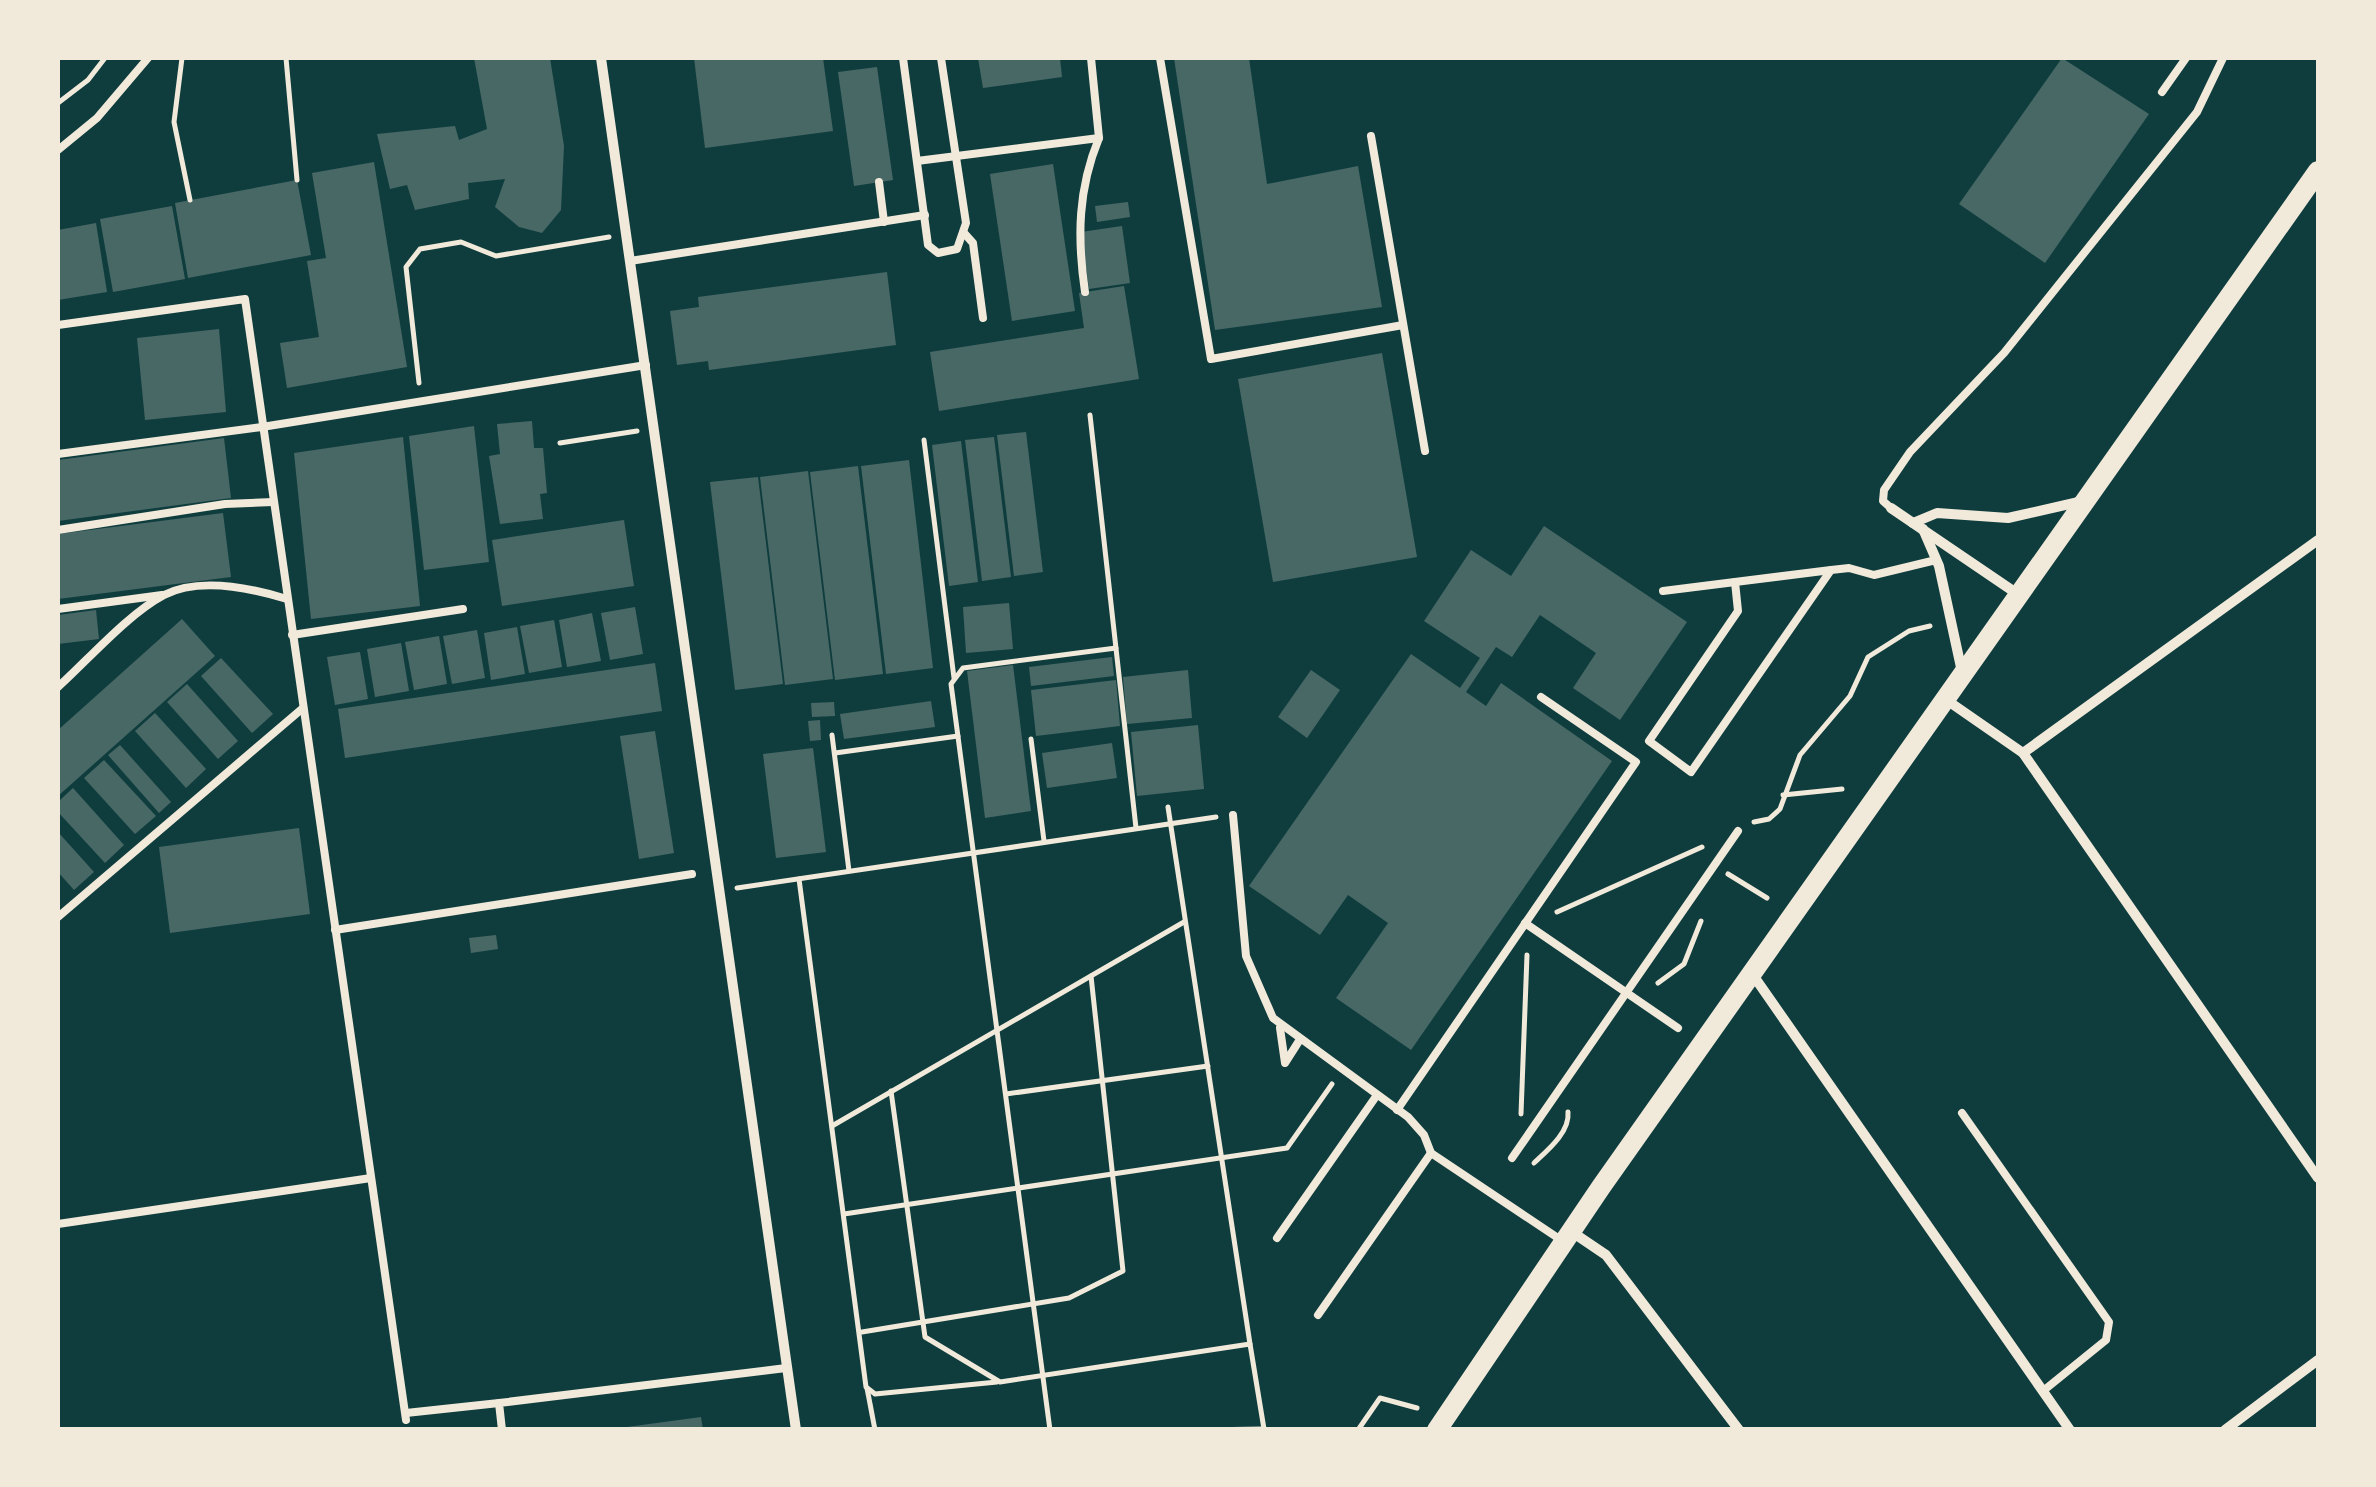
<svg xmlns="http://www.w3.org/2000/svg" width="2376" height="1487" viewBox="0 0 2376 1487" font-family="'Alegreya Sans',sans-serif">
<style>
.building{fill:#486865}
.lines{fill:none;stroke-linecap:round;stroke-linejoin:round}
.path{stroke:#f1e9da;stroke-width:5}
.service{stroke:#f1e9da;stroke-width:8}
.minor{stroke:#f1e9da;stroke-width:10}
.secondary{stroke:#f1e9da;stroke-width:20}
</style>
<rect width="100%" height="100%" fill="#0f3d3e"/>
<g class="building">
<polygon points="474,58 550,58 564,146 561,210 542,233 519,227 495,207 505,179 468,183 469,199 415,210 407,185 390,189 377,134 455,126 459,140 487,129"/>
<polygon points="694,58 823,58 833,131 705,148"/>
<polygon points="978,58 1060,58 1062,77 983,88"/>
<polygon points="1174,58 1249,58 1267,184 1358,166 1382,307 1215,330"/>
<polygon points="2062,58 2149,114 2045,263 1959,204"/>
<polygon points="877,67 893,180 854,186 838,72"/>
<polygon points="374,162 407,367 287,388 280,343 319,337 307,261 326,258 312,173"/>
<polygon points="1053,164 1075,311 1012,321 990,174"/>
<polygon points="297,180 311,255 188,278 175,203"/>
<polygon points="1128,202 1130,217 1097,222 1095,206"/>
<polygon points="172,206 185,279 113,292 100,219"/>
<polygon points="96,223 107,292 58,300 58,230"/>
<polygon points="1122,226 1130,283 1089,289 1081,232"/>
<polygon points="887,272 896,345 709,370 708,361 677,365 670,311 699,307 698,297"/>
<polygon points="1124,286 1139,379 939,411 930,352 1084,328 1079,293"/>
<polygon points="219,329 226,412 145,420 137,338"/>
<polygon points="1382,353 1417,557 1273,582 1238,379"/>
<polygon points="532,421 534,448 543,448 547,493 540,494 543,519 500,524 489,456 500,454 497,424"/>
<polygon points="474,426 489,562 424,570 409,436"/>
<polygon points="1026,432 1043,572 1014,576 997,435"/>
<polygon points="403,437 420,606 311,619 294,453"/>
<polygon points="994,437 1011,577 982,581 965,440"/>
<polygon points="224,438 231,498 58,521 58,460"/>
<polygon points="961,441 978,582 949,586 932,445"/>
<polygon points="909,460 933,668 886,674 861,466"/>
<polygon points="858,466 883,674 835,680 810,472"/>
<polygon points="808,471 833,679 785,685 760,477"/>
<polygon points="758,477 783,684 735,690 710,482"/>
<polygon points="223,513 231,577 58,599 58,534"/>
<polygon points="624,520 634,586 502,606 492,540"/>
<polygon points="1544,526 1687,622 1620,720 1573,688 1596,653 1540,615 1512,657 1496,647 1466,692 1486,706 1501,683 1612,761 1411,1050 1336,998 1388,923 1348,895 1320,935 1249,886 1411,654 1460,688 1480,658 1424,621 1471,550 1511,576"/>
<polygon points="1009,603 1013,649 966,653 963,607"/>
<polygon points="635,607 643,654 610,660 601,613"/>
<polygon points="96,610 99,639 58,644 58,615"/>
<polygon points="592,613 601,661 567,667 559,620"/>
<polygon points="182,619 215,656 58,796 58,730"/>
<polygon points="554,620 562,667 529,673 520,626"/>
<polygon points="517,627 525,674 491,680 484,633"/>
<polygon points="477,630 485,678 452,684 443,636"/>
<polygon points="439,636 447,684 414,690 405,642"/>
<polygon points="401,643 409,691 375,697 367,649"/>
<polygon points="360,652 368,699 335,705 327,657"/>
<polygon points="1112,657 1114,676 1031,686 1029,667"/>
<polygon points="221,658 273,714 252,733 201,676"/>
<polygon points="655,663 662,711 345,758 338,709"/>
<polygon points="1013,665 1031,811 985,818 967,671"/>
<polygon points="1188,670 1192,718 1127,724 1123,677"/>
<polygon points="1311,670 1340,690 1307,738 1278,717"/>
<polygon points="1116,680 1120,726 1036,736 1031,690"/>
<polygon points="187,684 238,741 218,759 167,702"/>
<polygon points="931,701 935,727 844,739 840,714"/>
<polygon points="834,702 835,716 812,717 811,703"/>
<polygon points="155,713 206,769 186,788 135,731"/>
<polygon points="820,720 821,740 810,741 808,721"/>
<polygon points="1198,725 1204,789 1137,796 1131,732"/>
<polygon points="655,731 674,853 639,859 620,736"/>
<polygon points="1112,743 1117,778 1047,788 1042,753"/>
<polygon points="120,745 171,802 159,813 108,755"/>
<polygon points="813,748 826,852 776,858 763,754"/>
<polygon points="104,760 156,816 135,834 84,778"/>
<polygon points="73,788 124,845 105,863 58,812 58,802"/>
<polygon points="299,828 310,914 170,933 159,847"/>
<polygon points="58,832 94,872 74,890 58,872"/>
<polygon points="496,935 498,949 471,953 469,938"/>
<polygon points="701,1417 703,1430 627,1430 627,1427"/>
</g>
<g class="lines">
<g class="path">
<polyline points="182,58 174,122 190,200"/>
<polyline points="286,58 297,180"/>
<polyline points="58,103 88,80 105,58"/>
<polyline points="419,383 406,267 420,249 461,242 496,256 609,237"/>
<polyline points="1090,415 1136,828"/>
<polyline points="924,440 954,678"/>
<polyline points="560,443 637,431"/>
<polyline points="832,735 849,871"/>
<polyline points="1031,739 1044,841"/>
<polyline points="835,753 958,736"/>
<polyline points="1783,795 1842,789"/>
<polyline points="1168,807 1250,1344"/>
<polyline points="1754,822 1769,819 1780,809 1800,755 1850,696 1868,657 1909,631 1930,626"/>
<polyline points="1728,874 1767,898"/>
<polyline points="799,879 866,1387 875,1394 997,1382"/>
<polyline points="737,888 1216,817"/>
<polyline points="1557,912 1702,847"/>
<polyline points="1658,983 1684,964 1701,921"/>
<polyline points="891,1091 925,1337 1000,1382 1250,1344 1264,1429"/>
<polyline points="1006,1094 1208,1066"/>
<polyline points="1521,1114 1527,955"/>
<polyline points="832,1126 1184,922"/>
<path d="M 1534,1163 C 1548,1150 1570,1132 1568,1112"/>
<polyline points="844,1214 1287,1148 1332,1084"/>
<polyline points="862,1332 1069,1298 1123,1271 1091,976"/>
<polyline points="867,1388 875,1430"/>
<polyline points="1050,1430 951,684 963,668 1116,648"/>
<polyline points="1201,1430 1263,1429"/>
<polyline points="1358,1430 1380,1398 1417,1408"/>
</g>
<g class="service">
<polyline points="903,58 928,245 938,253 957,249 966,223 941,58"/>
<polyline points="1160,58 1211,359 1403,325"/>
<polyline points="2162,92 2186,58"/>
<polyline points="1371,136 1425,451"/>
<polyline points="58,150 97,118 148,58"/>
<polyline points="917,161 1099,138 1091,58"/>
<polyline points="879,182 884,222"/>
<polyline points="964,233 973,243 983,318"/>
<polyline points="630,261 925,215"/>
<path d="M 1085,292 C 1077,237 1078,189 1099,138"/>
<polyline points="58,325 245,299 406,1420"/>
<polyline points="58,454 262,427 646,365"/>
<polyline points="1891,508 1883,501 1884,490 1910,452 2004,353 2197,112 2223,58"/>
<polyline points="58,530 225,504 273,502"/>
<polyline points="1735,582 1738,611 1649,741 1691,772 1831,570 1849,568 1874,575 1936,560"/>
<polyline points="1663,591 1831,570"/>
<polyline points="58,609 162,595"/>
<polyline points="292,635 463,609"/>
<path d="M 58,687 C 88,660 128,614 164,595 C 199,577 251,588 287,599"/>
<polyline points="1233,815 1246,956 1273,1018 1408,1117 1424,1135 1431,1153 1564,1242"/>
<polyline points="58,917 303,708"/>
<polyline points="1525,923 1678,1028"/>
<polyline points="335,930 692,874"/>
<polyline points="1280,1028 1285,1063 1299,1041"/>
<polyline points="1397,1110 1636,762 1541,697"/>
<polyline points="1962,1113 2109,1322 2106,1340 2043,1391"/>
<polyline points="1512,1158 1738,831"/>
<polyline points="58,1224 371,1178"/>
<polyline points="1277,1238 1377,1095"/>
<polyline points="1318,1315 1431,1153"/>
<polyline points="406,1413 499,1403"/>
<polyline points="502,1430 499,1403 786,1368"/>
</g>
<g class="minor">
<polyline points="601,58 796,1430"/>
<polyline points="1891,508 2019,595"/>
<polyline points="1913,523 1937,513 2008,518 2083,501"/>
<polyline points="1923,529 1939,566 1962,672"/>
<polyline points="1948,701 2023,753 2318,1178"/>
<polyline points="2023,753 2318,540"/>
<polyline points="1753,975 2070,1430"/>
<polyline points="1572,1232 1606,1255 1739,1430"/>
<polyline points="2225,1430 2318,1360"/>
</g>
<polyline class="secondary" points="1437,1430 1601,1187 2318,171"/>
</g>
<rect width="2376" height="1487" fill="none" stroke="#f1e9da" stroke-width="120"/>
</svg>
